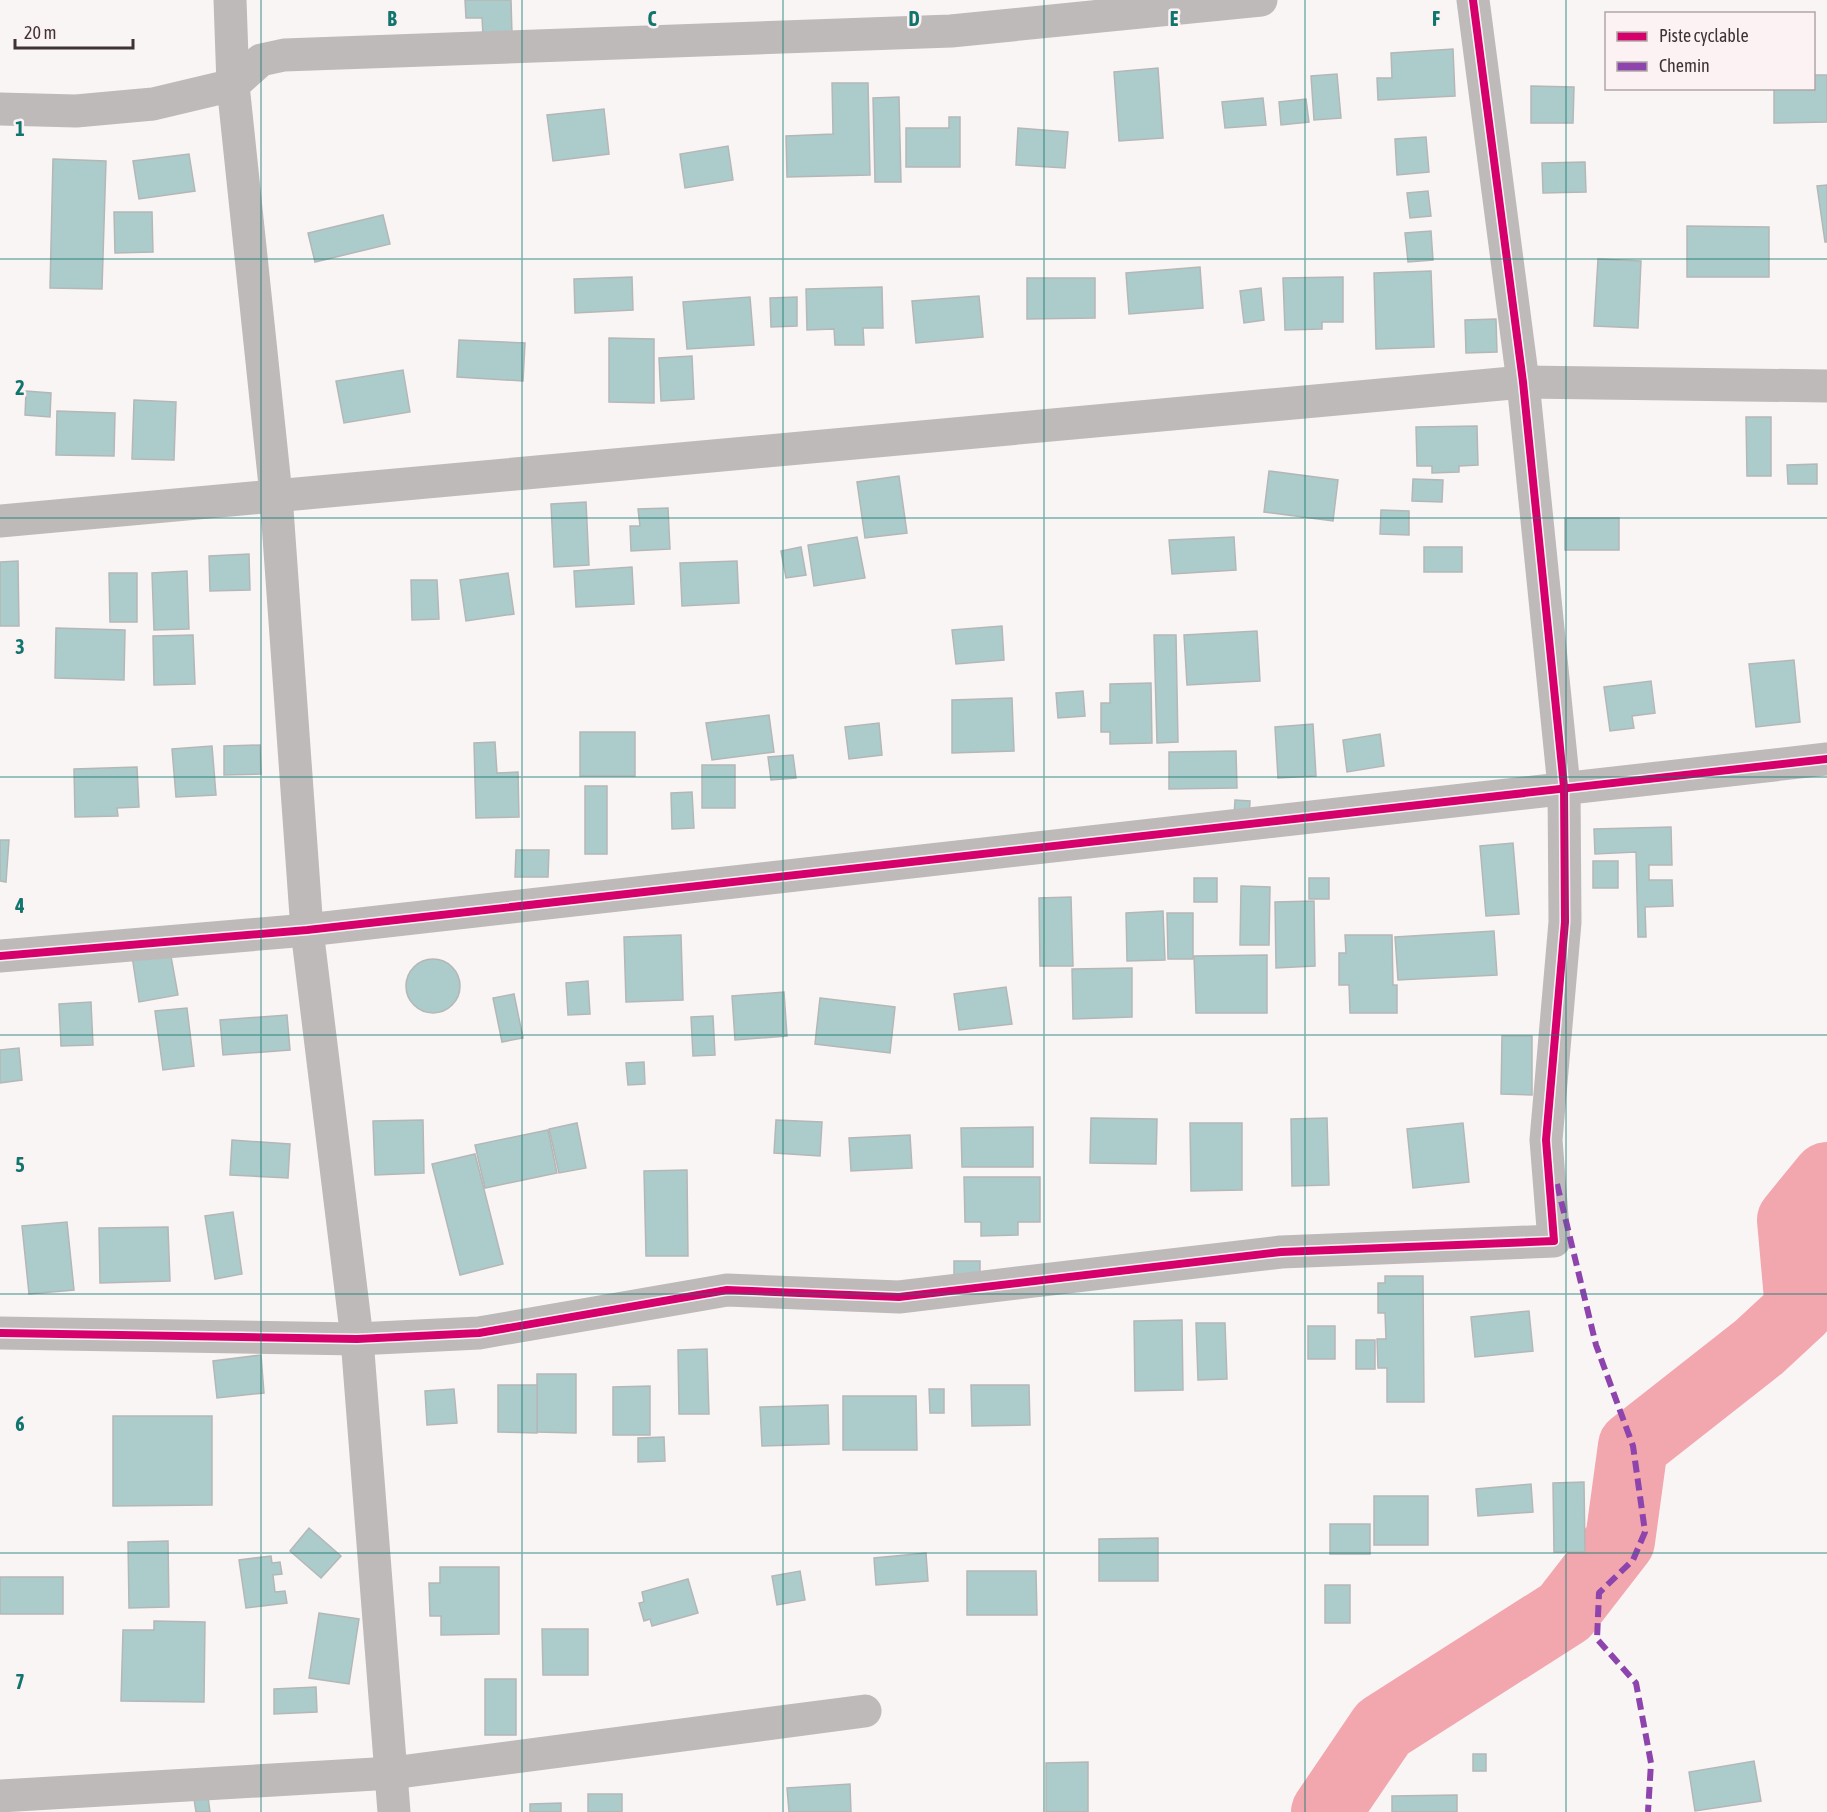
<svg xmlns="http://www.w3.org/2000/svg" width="1827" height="1812" viewBox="0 0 1827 1812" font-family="'Asap Condensed',sans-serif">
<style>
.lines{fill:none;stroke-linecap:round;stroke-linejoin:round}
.river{stroke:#f2a6ad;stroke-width:70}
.building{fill:#accbcb;stroke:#b5b7b7;stroke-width:1.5}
.minor{stroke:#bebaba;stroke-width:33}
.quiet{stroke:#8e44ad;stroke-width:6;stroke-dasharray:12 6;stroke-linecap:butt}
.cycleway-casing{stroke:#fdf2f3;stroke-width:11}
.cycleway{stroke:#d6006c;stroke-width:8}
.grid{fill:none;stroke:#0f766e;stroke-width:1.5;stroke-opacity:0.55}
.grid-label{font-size:20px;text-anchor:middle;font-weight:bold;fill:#0f766e;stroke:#fdf2f3;stroke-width:5;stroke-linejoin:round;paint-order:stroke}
</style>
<rect width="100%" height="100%" fill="#faf5f5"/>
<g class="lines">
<polyline class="river" points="1326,1812 1383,1728 1565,1612 1620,1541 1633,1446 1759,1347 1800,1309 1792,1220 1827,1177"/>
</g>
<g class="building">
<polygon points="465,0 511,0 512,34 483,35 482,18 466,18"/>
<polygon points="1453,49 1455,96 1378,100 1377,78 1392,78 1391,53"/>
<polygon points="1158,68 1163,138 1119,141 1114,72"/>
<polygon points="1337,74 1341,118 1314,120 1311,76"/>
<polygon points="1814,75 1827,75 1827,122 1774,123 1774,88 1814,88"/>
<polygon points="832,83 868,83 870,175 787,177 786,136 833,134"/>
<polygon points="1531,86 1574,87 1573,123 1531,123"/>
<polygon points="899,97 901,182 875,182 873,98"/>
<polygon points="1263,98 1266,125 1225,128 1222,102"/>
<polygon points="1306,99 1309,122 1281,125 1279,102"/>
<polygon points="604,109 609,154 553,161 547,115"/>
<polygon points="949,117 960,117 960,167 906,167 906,128 949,128"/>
<polygon points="1018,128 1068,132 1065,168 1016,165"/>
<polygon points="1426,137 1429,172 1397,175 1395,139"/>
<polygon points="728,146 733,180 685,188 680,154"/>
<polygon points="189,154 195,191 139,199 133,161"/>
<polygon points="53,159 106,161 102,289 50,288"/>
<polygon points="1585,162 1586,192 1543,193 1542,163"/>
<polygon points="1827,185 1827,242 1825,242 1817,186"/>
<polygon points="1428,191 1431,216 1410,218 1407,193"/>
<polygon points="114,212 152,212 153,252 115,253"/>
<polygon points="383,215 390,244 315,262 308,233"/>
<polygon points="1687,226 1769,227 1769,277 1687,277"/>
<polygon points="1431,231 1433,260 1408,262 1405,233"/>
<polygon points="1598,259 1641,261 1638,328 1594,326"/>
<polygon points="1200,267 1203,308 1129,314 1126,273"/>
<polygon points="1431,271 1434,347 1376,349 1374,273"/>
<polygon points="632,277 633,310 575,313 574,279"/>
<polygon points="1343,277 1343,322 1322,322 1322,329 1285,330 1283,278"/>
<polygon points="1027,278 1095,278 1095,318 1027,319"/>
<polygon points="882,287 883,328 863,328 864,345 835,345 834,329 807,330 806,289"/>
<polygon points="1261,288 1264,320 1244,323 1240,291"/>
<polygon points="979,296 983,337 916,343 912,301"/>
<polygon points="750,297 754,345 687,349 683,302"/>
<polygon points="797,297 797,326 771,327 770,298"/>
<polygon points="1496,319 1497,352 1466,353 1465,320"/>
<polygon points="609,338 654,339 654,403 609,402"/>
<polygon points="459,340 525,343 523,381 457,377"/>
<polygon points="692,356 694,399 661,401 659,358"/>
<polygon points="403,370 410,412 344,423 336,381"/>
<polygon points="26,391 51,393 50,417 25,415"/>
<polygon points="134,400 176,402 174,460 132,459"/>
<polygon points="57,411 115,413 114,456 56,455"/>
<polygon points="1746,417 1771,417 1771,476 1747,476"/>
<polygon points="1477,426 1478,465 1459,466 1459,472 1432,473 1432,466 1417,466 1416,427"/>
<polygon points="1817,464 1817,484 1788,484 1787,465"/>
<polygon points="1269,471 1338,480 1333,521 1264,512"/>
<polygon points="899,476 907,533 865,538 857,482"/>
<polygon points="1413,479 1443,480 1442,502 1412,501"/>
<polygon points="586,502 589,565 554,567 551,504"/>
<polygon points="668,508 670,549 631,551 630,526 640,526 638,509"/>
<polygon points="1381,510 1409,511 1409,535 1380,534"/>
<rect x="1565" y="518" width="54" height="32"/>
<polygon points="857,537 865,578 814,586 808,545"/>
<polygon points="1234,537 1236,570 1172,574 1169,540"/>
<polygon points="801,547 806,575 786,578 781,551"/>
<rect x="1424" y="547" width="38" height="25"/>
<polygon points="249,554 250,590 210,591 209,556"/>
<polygon points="18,561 19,626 0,626 0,562"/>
<polygon points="737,561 739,603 682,606 680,563"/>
<polygon points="632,567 634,604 576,607 574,571"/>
<polygon points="187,571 189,629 154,630 152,573"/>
<polygon points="109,573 137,573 137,622 110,622"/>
<polygon points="508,573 514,614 466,621 460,580"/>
<polygon points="411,580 437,580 439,619 412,620"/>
<polygon points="1002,626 1004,660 956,664 952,630"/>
<polygon points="56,628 125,630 124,680 55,678"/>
<polygon points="1257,631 1260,681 1187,685 1184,635"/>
<polygon points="193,635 195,684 154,685 153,636"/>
<polygon points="1154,635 1176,635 1178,742 1157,743"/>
<polygon points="1794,660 1800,722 1756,727 1749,664"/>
<polygon points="1651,681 1655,713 1632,716 1634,728 1610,731 1604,687"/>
<polygon points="1151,683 1152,743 1110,744 1110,732 1101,732 1101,703 1110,703 1110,684"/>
<polygon points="1083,691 1085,716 1058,718 1056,693"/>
<polygon points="1012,698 1014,751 952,753 952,700"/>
<polygon points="769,715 774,752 712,760 706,723"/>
<polygon points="879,723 882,755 849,759 845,727"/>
<polygon points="1313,724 1316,776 1278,778 1275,727"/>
<rect x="580" y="732" width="55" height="44"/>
<polygon points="1380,734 1384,766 1347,772 1343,740"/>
<polygon points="495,742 497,773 518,772 519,817 476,818 474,743"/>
<polygon points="260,745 261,774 224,775 224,746"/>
<polygon points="212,746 216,795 176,797 172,749"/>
<polygon points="1236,751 1237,788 1169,789 1169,752"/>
<polygon points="793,755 796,778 771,780 768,757"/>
<rect x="702" y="765" width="33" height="43"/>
<polygon points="137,767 139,807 117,808 118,816 75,817 74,769"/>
<rect x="585" y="786" width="22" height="68"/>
<polygon points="692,792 694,828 672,829 671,793"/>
<polygon points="1235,800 1250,801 1249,818 1234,817"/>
<polygon points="1671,827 1672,865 1649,865 1649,880 1672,880 1673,906 1645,907 1646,937 1638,937 1636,852 1595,854 1594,829"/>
<polygon points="0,840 9,840 6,882 0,881"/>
<polygon points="1513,843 1519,914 1486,916 1480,846"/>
<polygon points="516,850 549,850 548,877 515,877"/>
<rect x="1593" y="861" width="25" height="27"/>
<rect x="1194" y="878" width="23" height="24"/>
<rect x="1309" y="878" width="20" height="21"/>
<polygon points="1241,886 1270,887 1269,945 1240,945"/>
<polygon points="1071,897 1073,966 1040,966 1039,898"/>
<polygon points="1314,901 1315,966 1276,968 1275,902"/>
<polygon points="1163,911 1165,960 1127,961 1126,913"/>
<polygon points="1167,913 1193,913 1193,959 1168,959"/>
<polygon points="1494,931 1497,975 1398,980 1395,937"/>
<polygon points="681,935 683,1000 626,1002 624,937"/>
<polygon points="1345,935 1392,935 1393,985 1397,985 1397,1013 1350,1013 1349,985 1339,985 1339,953 1346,953"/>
<polygon points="170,951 178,995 139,1002 132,956"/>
<polygon points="1267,955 1267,1013 1196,1013 1194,956"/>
<circle cx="433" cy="986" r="27"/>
<polygon points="1132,968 1132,1017 1073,1019 1072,969"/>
<polygon points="588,981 590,1014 568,1015 566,983"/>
<polygon points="1006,987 1012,1024 959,1030 954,994"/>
<polygon points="784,992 787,1036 735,1040 732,996"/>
<polygon points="514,994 523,1038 502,1042 493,998"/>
<polygon points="820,998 895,1007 890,1053 815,1044"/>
<polygon points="91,1002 93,1045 61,1046 59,1004"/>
<polygon points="187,1008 194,1066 163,1070 155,1011"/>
<polygon points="287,1015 290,1050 223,1055 220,1020"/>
<polygon points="713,1016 715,1055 693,1056 691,1017"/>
<polygon points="1502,1036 1532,1036 1532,1095 1501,1094"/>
<polygon points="19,1048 22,1080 0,1083 0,1050"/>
<polygon points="644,1062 645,1084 628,1085 626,1063"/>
<polygon points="1091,1118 1157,1119 1156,1164 1090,1163"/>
<polygon points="1327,1118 1329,1185 1292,1186 1291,1119"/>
<polygon points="423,1120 424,1173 375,1175 373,1121"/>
<polygon points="776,1120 822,1122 820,1156 774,1153"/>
<polygon points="577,1123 586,1168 559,1173 549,1129"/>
<polygon points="1190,1123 1242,1123 1242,1190 1191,1191"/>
<polygon points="1463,1123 1469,1182 1413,1188 1407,1129"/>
<polygon points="1033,1127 1033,1167 962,1167 961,1128"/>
<polygon points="548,1130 557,1173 485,1188 475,1145"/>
<polygon points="910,1135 912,1168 851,1171 849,1138"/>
<polygon points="232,1140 290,1144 288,1178 230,1175"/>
<polygon points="475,1154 503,1264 460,1275 432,1164"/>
<polygon points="687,1170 688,1256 646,1256 644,1171"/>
<polygon points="964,1177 1040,1177 1040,1222 1018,1222 1018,1235 981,1236 981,1222 965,1222"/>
<polygon points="233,1212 242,1274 215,1279 205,1216"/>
<polygon points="67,1222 74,1290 29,1294 22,1226"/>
<polygon points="168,1227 170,1281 100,1283 99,1228"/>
<rect x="954" y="1261" width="26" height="19"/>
<polygon points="1385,1276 1423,1276 1424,1402 1387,1402 1387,1368 1378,1368 1377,1339 1386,1339 1385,1313 1378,1313 1378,1283 1385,1283"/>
<polygon points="1529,1311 1533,1351 1475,1357 1471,1317"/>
<polygon points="1182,1320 1183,1390 1135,1391 1134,1321"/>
<polygon points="1196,1323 1225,1323 1227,1379 1198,1380"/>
<rect x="1308" y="1326" width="27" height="33"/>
<rect x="1356" y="1340" width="19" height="29"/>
<polygon points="707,1349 709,1414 679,1414 678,1350"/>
<polygon points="261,1355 264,1393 217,1398 213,1361"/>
<polygon points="537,1374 576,1374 576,1433 537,1432"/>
<polygon points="498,1385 537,1385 537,1433 498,1432"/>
<polygon points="971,1385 1029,1385 1030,1425 972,1426"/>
<polygon points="650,1386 650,1435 613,1435 613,1387"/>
<polygon points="454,1389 457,1423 427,1425 425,1391"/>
<polygon points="929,1389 944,1389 944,1413 930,1413"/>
<polygon points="843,1396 916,1396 917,1450 843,1450"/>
<polygon points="828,1405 829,1444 762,1446 760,1407"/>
<polygon points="113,1416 212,1416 212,1505 113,1506"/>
<polygon points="664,1437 665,1461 638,1462 638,1438"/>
<polygon points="1584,1482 1585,1552 1554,1552 1553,1483"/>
<polygon points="1531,1484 1533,1512 1478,1516 1476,1489"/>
<rect x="1374" y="1496" width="54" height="49"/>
<rect x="1330" y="1524" width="40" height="30"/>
<polygon points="309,1528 341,1556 321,1578 290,1551"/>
<polygon points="1158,1538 1158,1581 1099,1581 1099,1539"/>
<polygon points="168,1541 169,1607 129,1608 128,1542"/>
<polygon points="926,1553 928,1581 876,1585 874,1558"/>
<polygon points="271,1556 272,1563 280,1562 282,1574 273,1575 275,1592 285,1591 287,1603 246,1608 239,1560"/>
<polygon points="440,1567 499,1567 499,1634 441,1635 441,1616 430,1616 429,1583 440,1583"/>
<polygon points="800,1571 805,1600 777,1605 772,1576"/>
<polygon points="967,1571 1036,1571 1037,1615 967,1615"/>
<rect x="0" y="1577" width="63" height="37"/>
<polygon points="688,1579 698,1613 652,1626 650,1619 644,1621 639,1603 644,1602 642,1592"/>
<rect x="1325" y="1585" width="25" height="38"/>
<polygon points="319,1613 359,1619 349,1684 309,1678"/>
<polygon points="154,1621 205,1622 204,1702 121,1701 123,1630 154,1630"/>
<polygon points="542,1629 588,1629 588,1675 543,1675"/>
<rect x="485" y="1679" width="31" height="56"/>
<polygon points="316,1687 317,1712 274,1714 274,1689"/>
<rect x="1473" y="1754" width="13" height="17"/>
<polygon points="1754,1761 1761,1801 1695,1811 1689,1772"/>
<polygon points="1088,1762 1088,1812 1046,1812 1046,1763"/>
<polygon points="850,1784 851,1812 789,1812 787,1788"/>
<rect x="588" y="1794" width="34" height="18"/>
<polygon points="1457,1795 1457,1812 1392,1812 1392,1796"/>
<polygon points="208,1797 210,1812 196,1812 194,1799"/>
<polygon points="561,1803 561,1812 530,1812 530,1804"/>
</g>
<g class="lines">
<g class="minor">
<polyline points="230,0 233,85 276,495 307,930 357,1339 394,1812"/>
<polyline points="0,109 76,111 153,104 233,85 261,60 284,55 951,31 1261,0"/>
<polyline points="0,521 1523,382 1827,386"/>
<polyline points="0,956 307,930 1827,759"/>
<polyline points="0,1333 357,1339 479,1333 727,1290 899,1297 1281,1252 1554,1241 1546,1140 1565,922 1564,787 1523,382 1473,0"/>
<polyline points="0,1796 392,1773 865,1711"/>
</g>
<polyline class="quiet" points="1557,1184 1596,1345 1633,1446 1645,1532 1633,1560 1599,1593 1597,1639 1636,1683 1651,1763 1648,1812"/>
<defs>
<g id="cycleway">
<polyline points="0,956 307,930 1827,759"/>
<polyline points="0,1333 357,1339 479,1333 727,1290 899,1297 1281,1252 1554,1241 1546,1140 1565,922 1564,787 1523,382 1473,0"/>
</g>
</defs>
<use href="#cycleway" class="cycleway-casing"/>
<use href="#cycleway" class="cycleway"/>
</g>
<path class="grid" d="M 261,0 L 261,1812M 522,0 L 522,1812M 783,0 L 783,1812M 1044,0 L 1044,1812M 1305,0 L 1305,1812M 1566,0 L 1566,1812M 0,259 L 1827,259M 0,518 L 1827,518M 0,777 L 1827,777M 0,1035 L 1827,1035M 0,1294 L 1827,1294M 0,1553 L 1827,1553"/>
<g class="grid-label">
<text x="392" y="26">B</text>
<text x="652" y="26">C</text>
<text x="914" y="26">D</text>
<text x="1174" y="26">E</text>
<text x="1436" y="26">F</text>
<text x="20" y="136">1</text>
<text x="20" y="395">2</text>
<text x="20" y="654">3</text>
<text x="20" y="913">4</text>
<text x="20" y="1172">5</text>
<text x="20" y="1431">6</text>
<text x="20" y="1689">7</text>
</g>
<rect x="1605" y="12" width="210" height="78" fill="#fdf2f3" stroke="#b1a6a7" stroke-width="1.5"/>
<rect x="1617" y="32" width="30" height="9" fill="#d6006c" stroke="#b1a6a7" stroke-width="1.5"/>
<text x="1659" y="42" font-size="18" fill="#3e3434">Piste cyclable</text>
<rect x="1617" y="62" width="30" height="9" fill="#8e44ad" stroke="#b1a6a7" stroke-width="1.5"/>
<text x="1659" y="72" font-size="18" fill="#3e3434">Chemin</text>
<path d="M15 39v9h118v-9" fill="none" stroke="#3e3434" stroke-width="3"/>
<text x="24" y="39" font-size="18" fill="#3e3434" stroke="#fdf2f3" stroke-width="4.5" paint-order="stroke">20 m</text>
</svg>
